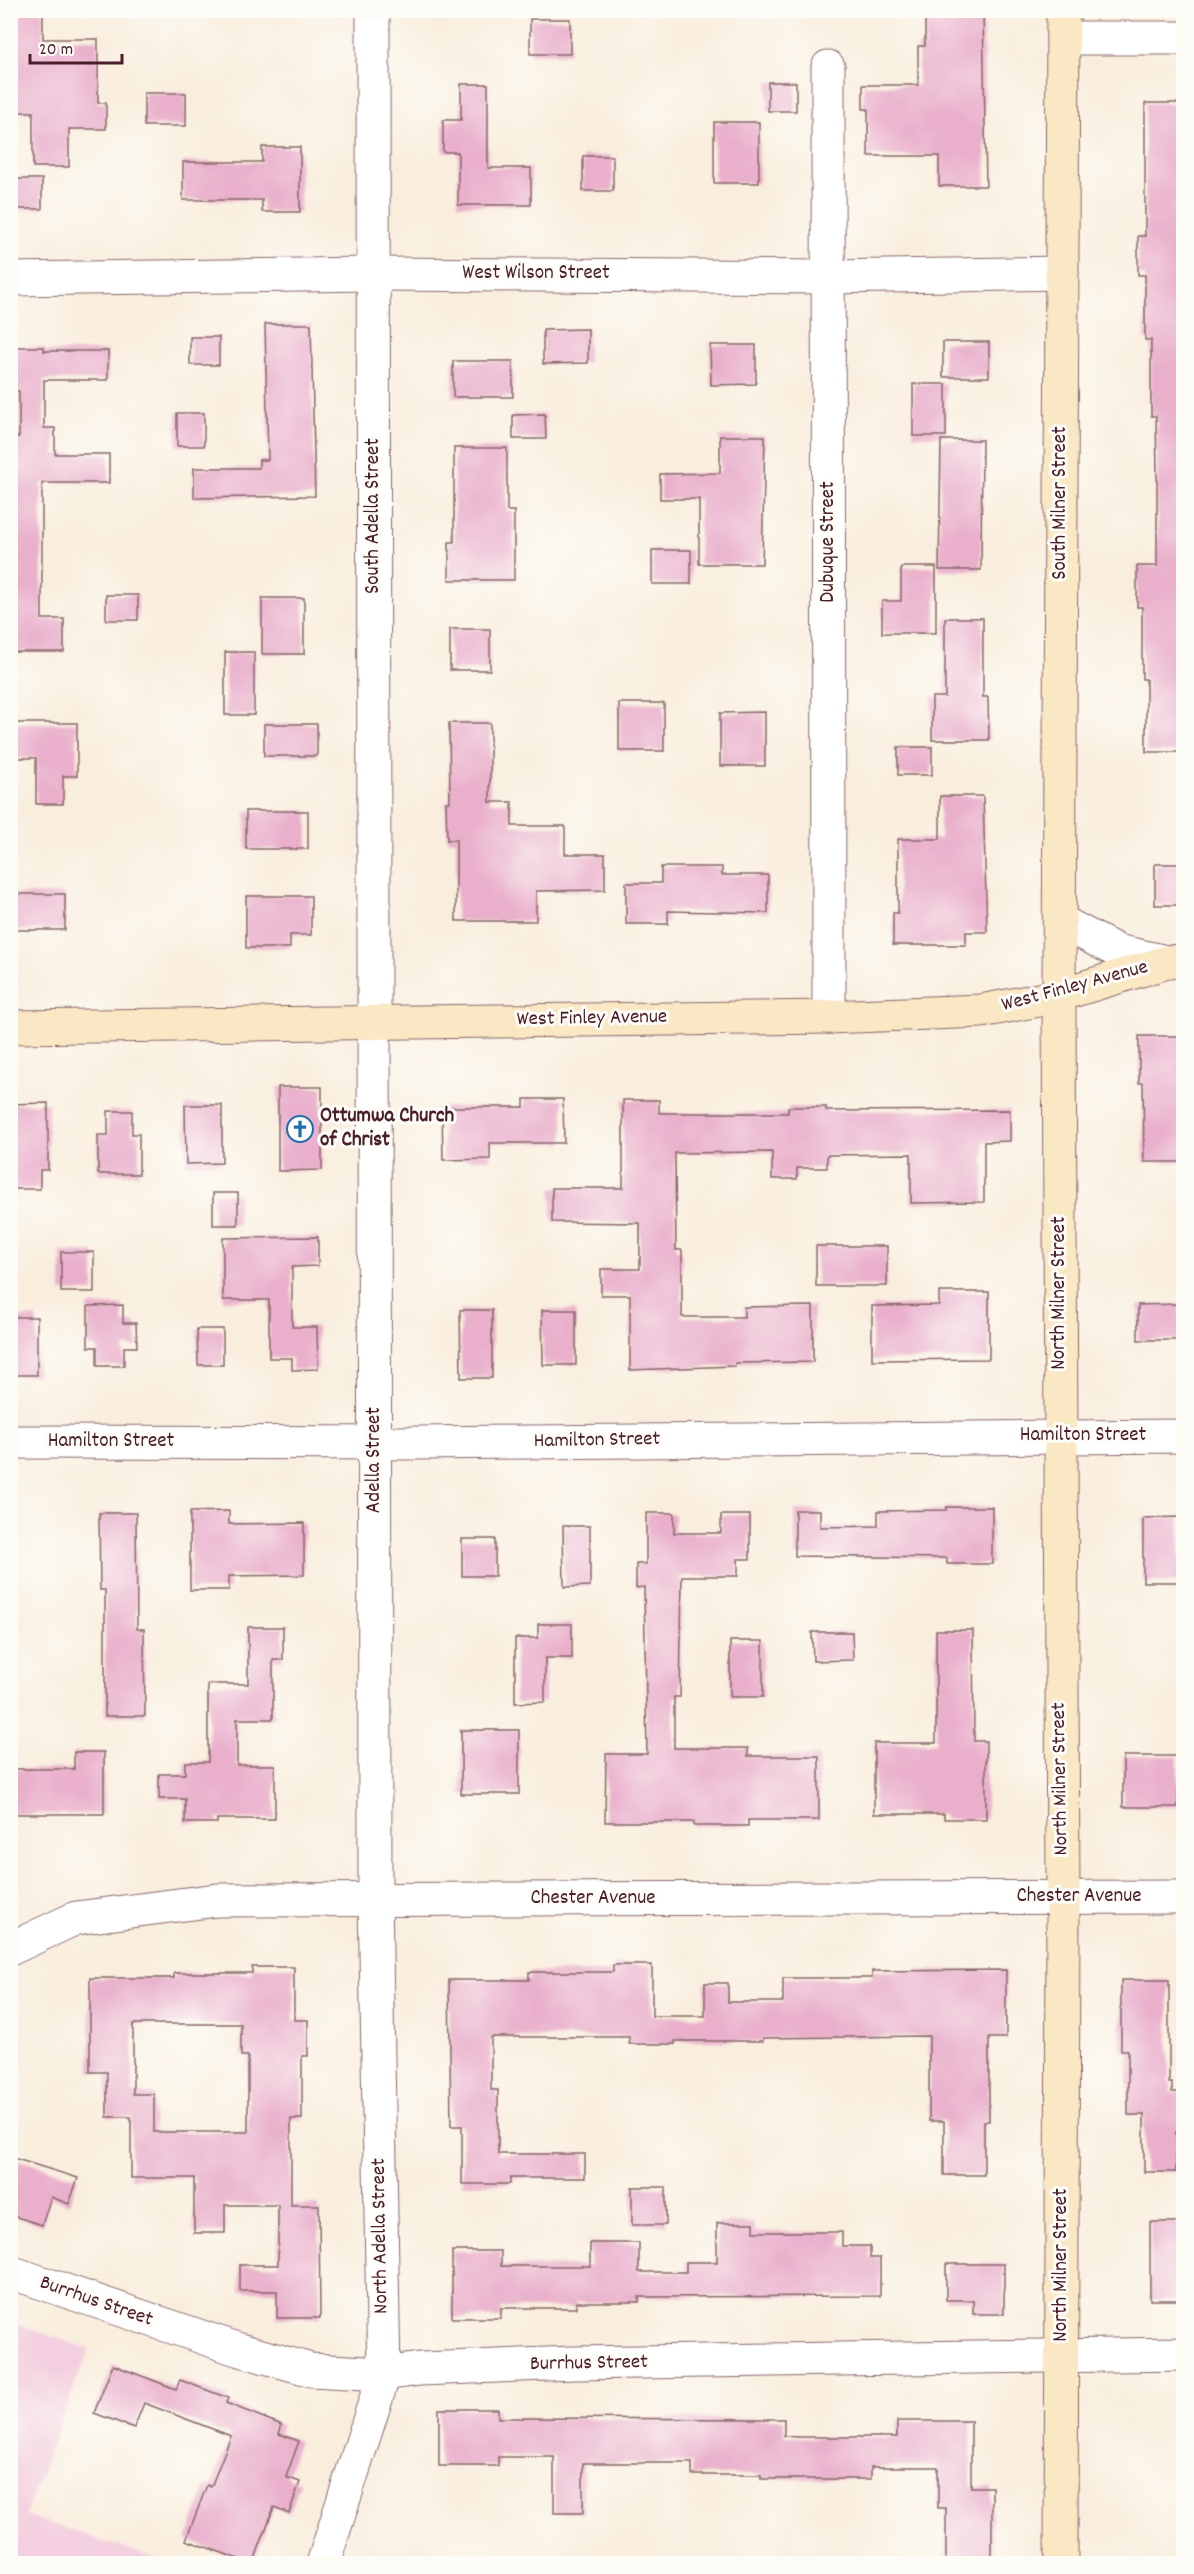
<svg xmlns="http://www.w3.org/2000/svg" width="1194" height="2574" viewBox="0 0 1194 2574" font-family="Dekko,sans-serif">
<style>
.built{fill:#f3cfdf}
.building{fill:#e9afcb;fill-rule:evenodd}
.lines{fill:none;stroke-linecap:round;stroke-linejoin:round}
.minor-casing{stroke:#87676a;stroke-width:35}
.tertiary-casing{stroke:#87676a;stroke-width:35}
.secondary-casing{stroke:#87676a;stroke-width:35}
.minor{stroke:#fff;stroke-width:33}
.tertiary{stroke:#fff;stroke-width:33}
.secondary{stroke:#fae7c3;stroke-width:33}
.labels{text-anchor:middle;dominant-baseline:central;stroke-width:6;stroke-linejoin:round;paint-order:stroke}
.street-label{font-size:21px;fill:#4a1f2b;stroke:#fdfcf7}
.poi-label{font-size:21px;font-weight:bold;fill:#4a1f2b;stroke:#fdfcf7;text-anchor:start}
</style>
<rect width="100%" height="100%" fill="#fdfcf7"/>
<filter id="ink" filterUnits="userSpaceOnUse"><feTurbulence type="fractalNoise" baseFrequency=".0167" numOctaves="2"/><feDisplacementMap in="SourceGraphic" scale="12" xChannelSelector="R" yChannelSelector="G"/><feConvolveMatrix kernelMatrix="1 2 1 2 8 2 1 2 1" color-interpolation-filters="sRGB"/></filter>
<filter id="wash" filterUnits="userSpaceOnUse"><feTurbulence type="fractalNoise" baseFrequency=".008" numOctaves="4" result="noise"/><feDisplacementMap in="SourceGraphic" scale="24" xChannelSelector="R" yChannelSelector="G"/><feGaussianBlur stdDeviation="1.35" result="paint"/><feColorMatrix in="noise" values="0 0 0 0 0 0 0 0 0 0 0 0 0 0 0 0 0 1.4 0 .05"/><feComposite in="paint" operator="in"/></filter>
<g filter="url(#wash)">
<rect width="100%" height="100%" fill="#f9eede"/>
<polygon class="built" points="11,2322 89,2349 25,2515 169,2563 11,2563"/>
<g id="blocks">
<g class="building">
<polygon points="10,10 43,10 43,39 98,39 98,103 106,103 106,129 69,129 69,167 33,167 33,112 10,112"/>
<polygon points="925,10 983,10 986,186 939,186 939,156 868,156 868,109 863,109 863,85 918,85 918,46 925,46"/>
<rect x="530" y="19" width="40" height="35"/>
<rect x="768" y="82" width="28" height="29"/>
<polygon points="461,84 488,84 488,168 531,168 531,205 458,205 458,152 443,152 443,120 461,120"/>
<rect x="144" y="93" width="42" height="33"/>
<polygon points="1145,103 1184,103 1184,752 1146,752 1146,679 1142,679 1142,607 1137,607 1137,566 1157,566 1157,477 1156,416 1151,416 1151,340 1145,340 1145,275 1138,275 1138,236 1145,236"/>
<rect x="714" y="122" width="45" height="61"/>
<polygon points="262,147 300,147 300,212 262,212 262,200 183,200 183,162 262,162"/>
<rect x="583" y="156" width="30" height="35"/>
<rect x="10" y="179" width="32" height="30"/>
<polygon points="265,324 311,324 315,496 194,498 194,468 259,468 259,460 268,460"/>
<polygon points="588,329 588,363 543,364 543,330"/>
<rect x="190" y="337" width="29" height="28"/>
<rect x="943" y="342" width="46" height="35"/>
<polygon points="710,345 756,345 756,384 711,385"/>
<polygon points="10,347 44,347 44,351 108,351 108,380 44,380 44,428 55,428 55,454 109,454 109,483 42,483 42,619 64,619 64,652 10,652 10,437 19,437 19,391 10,391"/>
<rect x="453" y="361" width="60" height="36"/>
<rect x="913" y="384" width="33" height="52"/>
<rect x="177" y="413" width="27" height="33"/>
<polygon points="545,414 546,439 513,439 513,415"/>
<polygon points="720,436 765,436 762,564 699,564 699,499 660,499 660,474 720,473"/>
<polygon points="941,440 982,440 981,570 939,570"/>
<polygon points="454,448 507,448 507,511 514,511 514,580 449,580 449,542 454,542"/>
<rect x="652" y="550" width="39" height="34"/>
<polygon points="901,567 936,567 936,633 882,633 882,601 901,601"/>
<rect x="106" y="595" width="32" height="25"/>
<rect x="262" y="598" width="42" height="56"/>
<polygon points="945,618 983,618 983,697 988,697 989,740 932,740 932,697 945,697"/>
<rect x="450" y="629" width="40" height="41"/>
<rect x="225" y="652" width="29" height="63"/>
<rect x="619" y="703" width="45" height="48"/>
<polygon points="765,712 765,766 720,766 720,713"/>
<polygon points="14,723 77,723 77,776 63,776 63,804 36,804 36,758 10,758 10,728 14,728"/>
<polygon points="449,723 490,723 490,802 512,802 512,826 565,826 565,854 605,854 605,890 536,891 536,921 456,921 456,840 447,840 446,802 450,802"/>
<rect x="264" y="724" width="53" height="32"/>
<rect x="898" y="747" width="34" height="28"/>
<polygon points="940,796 983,796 987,932 966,932 966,945 893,945 893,913 898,913 898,839 940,839"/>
<rect x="246" y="811" width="62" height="38"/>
<rect x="1155" y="864" width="29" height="41"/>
<polygon points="661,867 722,867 722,875 768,875 768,913 668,911 668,924 626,924 626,883 661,883"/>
<rect x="10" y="894" width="55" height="36"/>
<polygon points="246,896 311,896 311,935 290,935 290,948 246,948"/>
<polygon points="1139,1036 1184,1036 1184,1162 1144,1162 1143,1083 1139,1083"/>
<polygon points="278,1087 322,1087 322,1170 278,1171"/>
<polygon points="524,1099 563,1099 564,1143 490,1143 490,1159 443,1160 442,1107 524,1107"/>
<polygon points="623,1100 659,1100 659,1113 788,1113 788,1107 826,1107 826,1111 1010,1110 1010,1141 984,1142 984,1202 911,1203 911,1154 827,1155 827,1168 797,1168 797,1179 772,1179 772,1152 675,1153 676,1250 682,1250 682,1317 744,1317 744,1307 813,1306 813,1362 735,1363 735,1366 630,1370 630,1295 601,1295 601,1269 640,1269 640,1223 552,1222 552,1188 623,1188"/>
<polygon points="48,1103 48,1170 40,1170 40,1189 10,1189 10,1104"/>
<polygon points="185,1105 222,1105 222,1163 186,1164"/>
<polygon points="108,1111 132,1111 132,1134 139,1134 139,1174 98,1174 98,1135 108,1135"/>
<rect x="213" y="1193" width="25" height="32"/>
<polygon points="318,1237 318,1266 292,1267 292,1327 317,1327 318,1369 292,1370 292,1358 269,1358 269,1300 223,1300 223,1238"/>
<rect x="816" y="1246" width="71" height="40"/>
<rect x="61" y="1252" width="33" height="40"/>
<polygon points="939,1292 989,1292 989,1359 872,1360 872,1306 939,1305"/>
<polygon points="1180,1304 1181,1340 1138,1340 1138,1305"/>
<polygon points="123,1305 123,1323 136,1323 137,1347 124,1347 124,1366 97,1366 97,1347 88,1347 88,1306"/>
<polygon points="460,1310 492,1310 492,1378 461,1378"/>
<polygon points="542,1310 576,1310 576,1365 543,1365"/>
<rect x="10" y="1317" width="27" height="58"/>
<polygon points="197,1329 223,1329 223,1365 198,1365"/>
<polygon points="946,1507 992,1507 992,1564 947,1564 947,1558 795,1556 795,1510 820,1510 820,1527 878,1526 878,1511 946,1510"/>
<polygon points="229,1511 229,1524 304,1523 304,1575 229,1576 229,1590 190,1590 190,1512"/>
<polygon points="99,1513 136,1513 137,1629 144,1629 145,1716 105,1716 105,1590 100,1590"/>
<polygon points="646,1513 674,1513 674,1533 721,1533 721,1515 750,1515 750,1559 738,1559 738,1576 682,1576 680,1697 674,1697 674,1748 748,1748 748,1756 819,1756 819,1820 748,1820 748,1826 694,1826 694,1822 605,1822 606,1754 647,1754 644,1587 636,1588 636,1564 646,1564"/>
<polygon points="1180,1517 1180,1582 1143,1582 1143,1518"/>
<polygon points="563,1526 590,1526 590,1586 564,1587"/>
<rect x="462" y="1539" width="33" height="37"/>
<polygon points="538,1624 572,1624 572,1658 545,1658 545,1702 515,1703 515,1638 538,1638"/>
<polygon points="248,1627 283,1627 283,1660 273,1660 273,1719 237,1719 237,1765 275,1765 275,1819 217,1819 217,1823 185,1823 185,1799 159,1799 159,1774 185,1774 185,1762 208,1762 208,1684 248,1684"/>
<polygon points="936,1630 973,1630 974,1741 986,1741 986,1819 944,1819 944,1814 874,1814 874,1743 936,1743"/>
<polygon points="812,1632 852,1632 853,1660 813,1661"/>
<rect x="730" y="1641" width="33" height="56"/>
<rect x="461" y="1730" width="58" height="64"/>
<polygon points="74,1752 104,1752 104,1814 10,1814 10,1769 74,1769"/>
<rect x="1123" y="1756" width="55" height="51"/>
<polygon points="613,1965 652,1965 652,2016 705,2016 705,1983 728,1983 728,2002 783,2002 783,1978 872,1978 872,1971 1006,1970 1006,2038 989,2038 989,2121 984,2121 984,2175 944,2175 944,2121 929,2121 929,2036 763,2038 763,2041 675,2041 675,2044 629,2044 629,2037 491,2037 491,2090 498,2090 498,2154 585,2154 585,2178 510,2178 510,2184 462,2184 462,2126 451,2126 449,1980 529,1980 529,1972 613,1972"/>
<path d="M 252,1967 L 294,1967 L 294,2020 L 308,2020 L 308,2056 L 302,2056 L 302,2119 L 291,2119 L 291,2205 L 319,2205 L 320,2318 L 277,2318 L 277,2291 L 240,2291 L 240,2265 L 278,2265 L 278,2205 L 225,2205 L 225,2233 L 194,2233 L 194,2178 L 131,2178 L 131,2117 L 107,2117 L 107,2072 L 90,2072 L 90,1978 L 174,1978 L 174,1973 L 252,1973 ZM 133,2024 L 241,2024 L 241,2056 L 248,2056 L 248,2132 L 154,2132 L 154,2094 L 133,2094 Z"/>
<polygon points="1121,1980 1169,1980 1169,2083 1172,2083 1172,2092 1184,2092 1184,2132 1176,2132 1176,2172 1144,2172 1144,2115 1128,2115 1128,2050 1121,2050"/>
<polygon points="10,2157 78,2178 69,2204 51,2197 42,2225 10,2215"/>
<rect x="632" y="2187" width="34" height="38"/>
<rect x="1150" y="2222" width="34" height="78"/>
<polygon points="717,2223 754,2223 754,2232 842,2232 842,2246 870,2246 870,2258 880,2258 880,2296 639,2297 639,2302 576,2302 576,2308 501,2308 501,2318 452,2318 452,2251 501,2251 501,2266 590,2266 590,2243 639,2243 639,2272 686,2272 686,2262 717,2262"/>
<polygon points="946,2264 1004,2264 1004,2314 973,2314 973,2300 946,2300"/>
<polygon points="113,2365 176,2389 180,2380 228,2398 226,2403 282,2425 279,2434 299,2441 286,2477 300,2482 289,2513 274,2507 253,2564 186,2540 207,2485 211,2487 231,2436 144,2403 134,2428 94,2413"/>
<polygon points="439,2409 498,2409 498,2418 784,2419 784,2436 797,2437 897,2437 897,2421 971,2421 971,2487 992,2487 992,2564 946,2564 946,2508 938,2508 938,2467 871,2467 871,2479 761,2479 761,2475 692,2475 692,2463 583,2463 583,2513 554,2513 554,2457 498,2457 498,2466 439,2466"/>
</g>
</g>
</g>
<g filter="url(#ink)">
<use href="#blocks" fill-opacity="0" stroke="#87676a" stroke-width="1.5"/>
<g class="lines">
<defs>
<g id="minor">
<polyline points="1063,38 1184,38"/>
<polyline points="828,67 829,1017"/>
<polyline points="10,279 373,274 828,277 1062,273"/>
<polyline points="1060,921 1117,951 1167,962"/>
<polyline points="10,1442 417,1443 1184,1436"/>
<polyline points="10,2272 237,2349 311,2370 384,2374 420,2369 574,2363 1184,2354"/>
<polyline points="323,2564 384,2374 375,1899 373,10"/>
</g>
<polyline id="tertiary" points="10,1949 76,1918 217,1900 1184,1897"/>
<g id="secondary">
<polyline points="10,1027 829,1017 981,1011 1049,998 1167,962 1184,961"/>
<polyline points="1061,2564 1063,1898 1059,995 1063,10"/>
</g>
</defs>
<use href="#minor" class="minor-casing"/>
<use href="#tertiary" class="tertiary-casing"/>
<use href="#secondary" class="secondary-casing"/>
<use href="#minor" class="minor"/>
<use href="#tertiary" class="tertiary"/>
<use href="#secondary" class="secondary"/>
</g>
</g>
<defs>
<symbol id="church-ring" viewBox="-11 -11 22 22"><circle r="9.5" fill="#fdfcf7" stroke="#1f6fb2" stroke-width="1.5"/><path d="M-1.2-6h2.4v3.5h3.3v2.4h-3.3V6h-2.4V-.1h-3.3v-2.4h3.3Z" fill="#1f6fb2"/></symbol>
</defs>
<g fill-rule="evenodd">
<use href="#church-ring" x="285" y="1114" width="30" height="30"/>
</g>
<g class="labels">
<g class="street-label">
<text x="536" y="274">West Wilson Street</text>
<text transform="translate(1061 503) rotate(-90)">South Milner Street</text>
<text transform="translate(374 516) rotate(-90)">South Adella Street</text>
<text transform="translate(829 542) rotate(-90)">Dubuque Street</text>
<text transform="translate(1075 987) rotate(-15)">West Finley Avenue</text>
<text transform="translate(592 1019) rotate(-1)">West Finley Avenue</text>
<text transform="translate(1060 1293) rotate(-90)">North Milner Street</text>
<text x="1083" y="1436">Hamilton Street</text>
<text transform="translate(597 1441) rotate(-1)">Hamilton Street</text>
<text x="111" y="1442">Hamilton Street</text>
<text transform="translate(375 1460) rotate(-90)">Adella Street</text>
<text transform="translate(1061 1779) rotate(-91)">North Milner Street</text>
<text x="1079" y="1897">Chester Avenue</text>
<text x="593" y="1899">Chester Avenue</text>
<text transform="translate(381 2236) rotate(-91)">North Adella Street</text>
<text transform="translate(1062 2265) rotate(-90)">North Milner Street</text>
<text transform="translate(96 2302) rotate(19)">Burrhus Street</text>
<text transform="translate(589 2364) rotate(-1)">Burrhus Street</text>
</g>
<g class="poi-label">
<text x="320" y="1117">Ottumwa Church<tspan x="320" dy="24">of Christ</tspan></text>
</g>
</g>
<rect width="1194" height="2574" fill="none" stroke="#fdfcf7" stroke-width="36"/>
<path d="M30 54v9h92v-9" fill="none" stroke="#4a1f2b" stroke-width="3"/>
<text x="39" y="54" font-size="18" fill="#4a1f2b" stroke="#fdfcf7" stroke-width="4.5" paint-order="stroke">20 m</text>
</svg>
